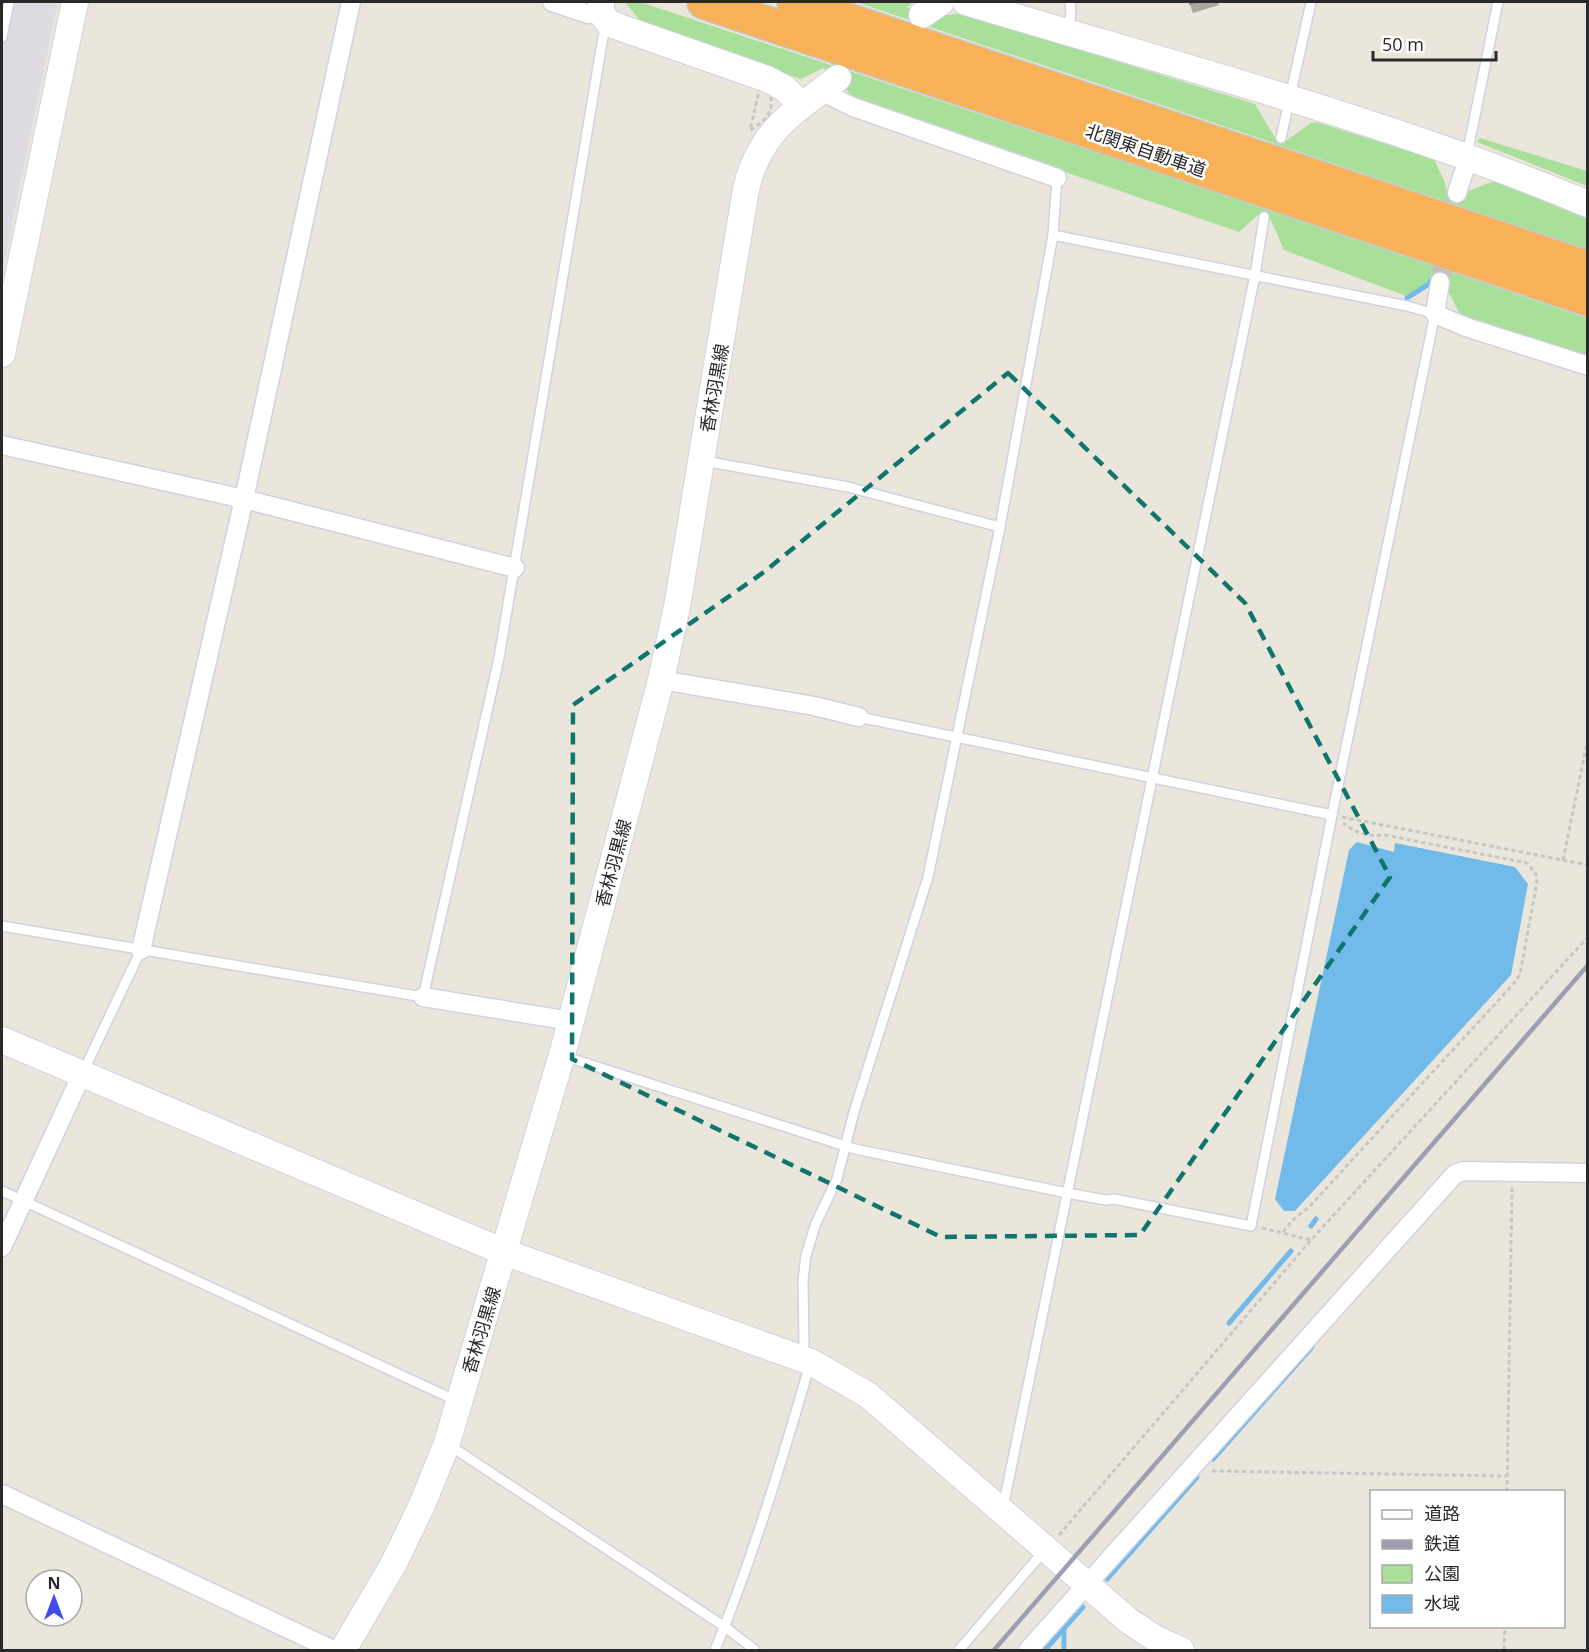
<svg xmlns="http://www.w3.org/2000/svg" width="1589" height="1652" viewBox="0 0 1589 1652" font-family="'Open Sans','Noto Sans JP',sans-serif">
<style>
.industrial{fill:#dfdbe3}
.green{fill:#a8df99}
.water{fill:#72bae9}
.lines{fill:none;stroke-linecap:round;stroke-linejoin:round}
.stream{stroke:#72bae9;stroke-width:5}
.street-tunnel{stroke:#c4c0b7;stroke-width:18;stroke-dasharray:18 9;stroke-linecap:butt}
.lane-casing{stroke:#d0d1e1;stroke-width:12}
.street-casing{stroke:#d0d1e1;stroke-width:21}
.secondary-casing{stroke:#d0d1e1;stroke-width:28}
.highway-casing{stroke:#c7c7c7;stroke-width:36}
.path{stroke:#c7c7c7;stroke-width:3;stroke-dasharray:4.5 3;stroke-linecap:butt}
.lane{stroke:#fff;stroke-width:9}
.street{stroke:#fff;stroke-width:18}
.secondary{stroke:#fff;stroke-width:26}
.highway{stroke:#f7b259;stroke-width:33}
.rail{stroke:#9e9eb2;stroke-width:4.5}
.wall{fill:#aaa7a1}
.building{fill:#c6c2bb;stroke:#8b8883;stroke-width:1.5}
.marked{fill:none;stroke:#0f766e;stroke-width:4.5;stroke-dasharray:12 8;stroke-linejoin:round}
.labels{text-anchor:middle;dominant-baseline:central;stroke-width:5;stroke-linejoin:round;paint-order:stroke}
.street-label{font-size:18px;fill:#292929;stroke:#fff}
</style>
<rect width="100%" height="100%" fill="#ebe6db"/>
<polygon class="industrial" points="2,2 58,2 2,272"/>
<g class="green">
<polygon points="625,2 640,2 1119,160 1587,318 1587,357 1461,316 1448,291 1449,285 1428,279 1426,284 1406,296 1284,250 1271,220 1258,215 1239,232 854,99 843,86 847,83 823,68 801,79 644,26"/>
<path d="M 856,2 L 907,2 L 912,4 L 907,7 C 928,18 938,17 961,13 L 1255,104 L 1274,136 L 1287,140 L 1311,123 L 1316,122 L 1434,159 L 1445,183 L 1446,189 L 1465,195 L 1466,192 L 1494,181 L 1587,219 L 1587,249 Z"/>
<polygon points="1480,138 1587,171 1587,186 1477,142"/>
</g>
<polygon class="water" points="1357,842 1394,852 1395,843 1515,867 1528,884 1511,975 1295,1211 1284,1211 1275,1199 1349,850"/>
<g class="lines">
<g class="stream">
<polyline points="1407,298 1429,284 1430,281"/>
<polyline points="1311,1226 1316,1219"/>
<polyline points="1229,1323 1291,1251"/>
<polyline points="1213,1459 1312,1347"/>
<polyline points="1107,1579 1197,1477"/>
<polyline points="1064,1630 1064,1650"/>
<polyline points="1045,1650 1083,1607"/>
</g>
<polyline class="street-tunnel" points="1440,282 1457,193"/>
<defs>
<g id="lane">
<polyline points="1066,31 1071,15 1070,2"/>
<polyline points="2,37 9,2"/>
<polyline points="1281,138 1311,2"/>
<polyline points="1464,155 1469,145 1498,2"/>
<polyline points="704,461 848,487 1000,527"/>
<polyline points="859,717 1332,815"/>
<polyline points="2,926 423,997 499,658 603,37 607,24"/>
<polyline points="563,1056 855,1149 1067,1193 1106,1200 1114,1199 1251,1226 1332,815 1435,314 1407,306 1053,235"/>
<polyline points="83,1072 141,950"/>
<polyline points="2,1191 457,1401"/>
<polyline points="802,1357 804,1344 803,1280 806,1255 816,1223 837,1179 854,1112 928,877 1000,527 1053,235 1057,178"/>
<polyline points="448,1446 458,1451 725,1627 755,1650"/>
<polyline points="1001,1507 1005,1498 1255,275 1264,217"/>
<path d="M 715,1650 C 753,1558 782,1460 810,1364"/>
<polyline points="959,1650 1044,1551"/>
</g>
<g id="street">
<polyline points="552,2 588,14 601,13"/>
<polyline points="820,91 853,107 1057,178"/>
<polyline points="1457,193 1463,174 1471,157"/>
<polyline points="1440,282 1435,314 1466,327 1588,366"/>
<polyline points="2,445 244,499 515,568"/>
<polyline points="661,680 814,706 859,717"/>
<polyline points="141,950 244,499 351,2"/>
<polyline points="423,997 571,1021"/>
<polyline points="2,1247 82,1074"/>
<polyline points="2,1494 333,1650"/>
<polyline points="1028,1650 1455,1174 1463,1171 1588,1173"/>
</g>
<g id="secondary">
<polyline points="601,2 601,13 608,22 616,26 767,79 784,88 802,105"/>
<path d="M 966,2 C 1174,65 1387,120 1588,204"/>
<polyline points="922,15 941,2"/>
<polyline points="2,354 75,2"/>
<polyline points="2,1040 504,1252 811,1362 868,1395 1129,1621 1158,1640 1181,1650"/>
<path d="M 343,1650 L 394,1563 L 422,1505 L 446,1446 L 562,1055 L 661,680 L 677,607 L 746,189 C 760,130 793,113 838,78"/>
</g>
<g id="highway">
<polyline points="704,2 1588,299"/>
<polyline points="794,2 1588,268"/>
</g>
</defs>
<use href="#lane" class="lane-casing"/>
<use href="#street" class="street-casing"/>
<use href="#secondary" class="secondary-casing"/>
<use href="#highway" class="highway-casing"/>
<g class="path">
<path d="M 760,87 L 770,94 C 775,113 764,122 750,130 Z"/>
<polyline points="1342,817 1588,865"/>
<polyline points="1563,860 1588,738"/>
<polyline points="1262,1228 1311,1240"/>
<path d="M 1283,1232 L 1292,1221 L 1310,1206 L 1516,981 L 1520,974 L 1537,882 L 1536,874 L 1527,863 L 1385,835 C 1369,837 1355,833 1343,823"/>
<polyline points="1212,1471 1507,1476"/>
<polyline points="1507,1492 1512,1187"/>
<polyline points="1059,1535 1311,1240 1588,937"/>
<polyline points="1504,1650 1505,1626"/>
</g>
<use href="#lane" class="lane"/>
<use href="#street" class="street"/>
<use href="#secondary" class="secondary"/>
<use href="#highway" class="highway"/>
<polyline class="rail" points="994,1650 1588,965"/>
</g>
<polygon class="wall" points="1189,2 1218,2 1219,5 1193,13"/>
<polygon class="building" points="1189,2 1199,2 1190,4"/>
<path class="marked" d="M 1008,373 L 1245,603 L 1390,877 L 1140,1235 L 941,1237 L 572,1059 L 573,705 L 764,572 Z"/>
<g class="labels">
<g class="street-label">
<text transform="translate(1146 150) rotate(19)">北関東自動車道</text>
<text transform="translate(714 388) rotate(-80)">香林羽黒線</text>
<text transform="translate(613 863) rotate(-75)">香林羽黒線</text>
<text transform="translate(481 1330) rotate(-73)">香林羽黒線</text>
</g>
</g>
<rect width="1589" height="1652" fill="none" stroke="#292929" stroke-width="6"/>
<rect x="1370" y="1490" width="195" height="138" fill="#ffffff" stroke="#a9a9a9" stroke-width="1.5"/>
<rect x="1382" y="1510" width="30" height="9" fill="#ffffff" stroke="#a9a9a9" stroke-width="1.5"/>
<text x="1424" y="1520" font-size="18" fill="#292929">道路</text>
<rect x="1382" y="1540" width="30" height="9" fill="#9e9eb2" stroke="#a9a9a9" stroke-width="1.5"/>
<text x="1424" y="1550" font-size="18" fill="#292929">鉄道</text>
<rect x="1382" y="1565" width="30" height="18" fill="#a8df99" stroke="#a9a9a9" stroke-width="1.5"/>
<text x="1424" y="1580" font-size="18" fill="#292929">公園</text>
<rect x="1382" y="1595" width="30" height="18" fill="#72bae9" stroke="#a9a9a9" stroke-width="1.5"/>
<text x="1424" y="1610" font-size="18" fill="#292929">水域</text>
<g transform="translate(54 1598)"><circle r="28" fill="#ffffff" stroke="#a9a9a9" stroke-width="1.5"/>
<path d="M0-4.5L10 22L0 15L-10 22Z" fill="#414bf2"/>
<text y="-9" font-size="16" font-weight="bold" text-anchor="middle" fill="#292929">N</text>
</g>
<path d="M1373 51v9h123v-9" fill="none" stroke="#292929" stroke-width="3"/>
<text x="1382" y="51" font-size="18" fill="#292929" stroke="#ffffff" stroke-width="4.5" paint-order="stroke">50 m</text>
</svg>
